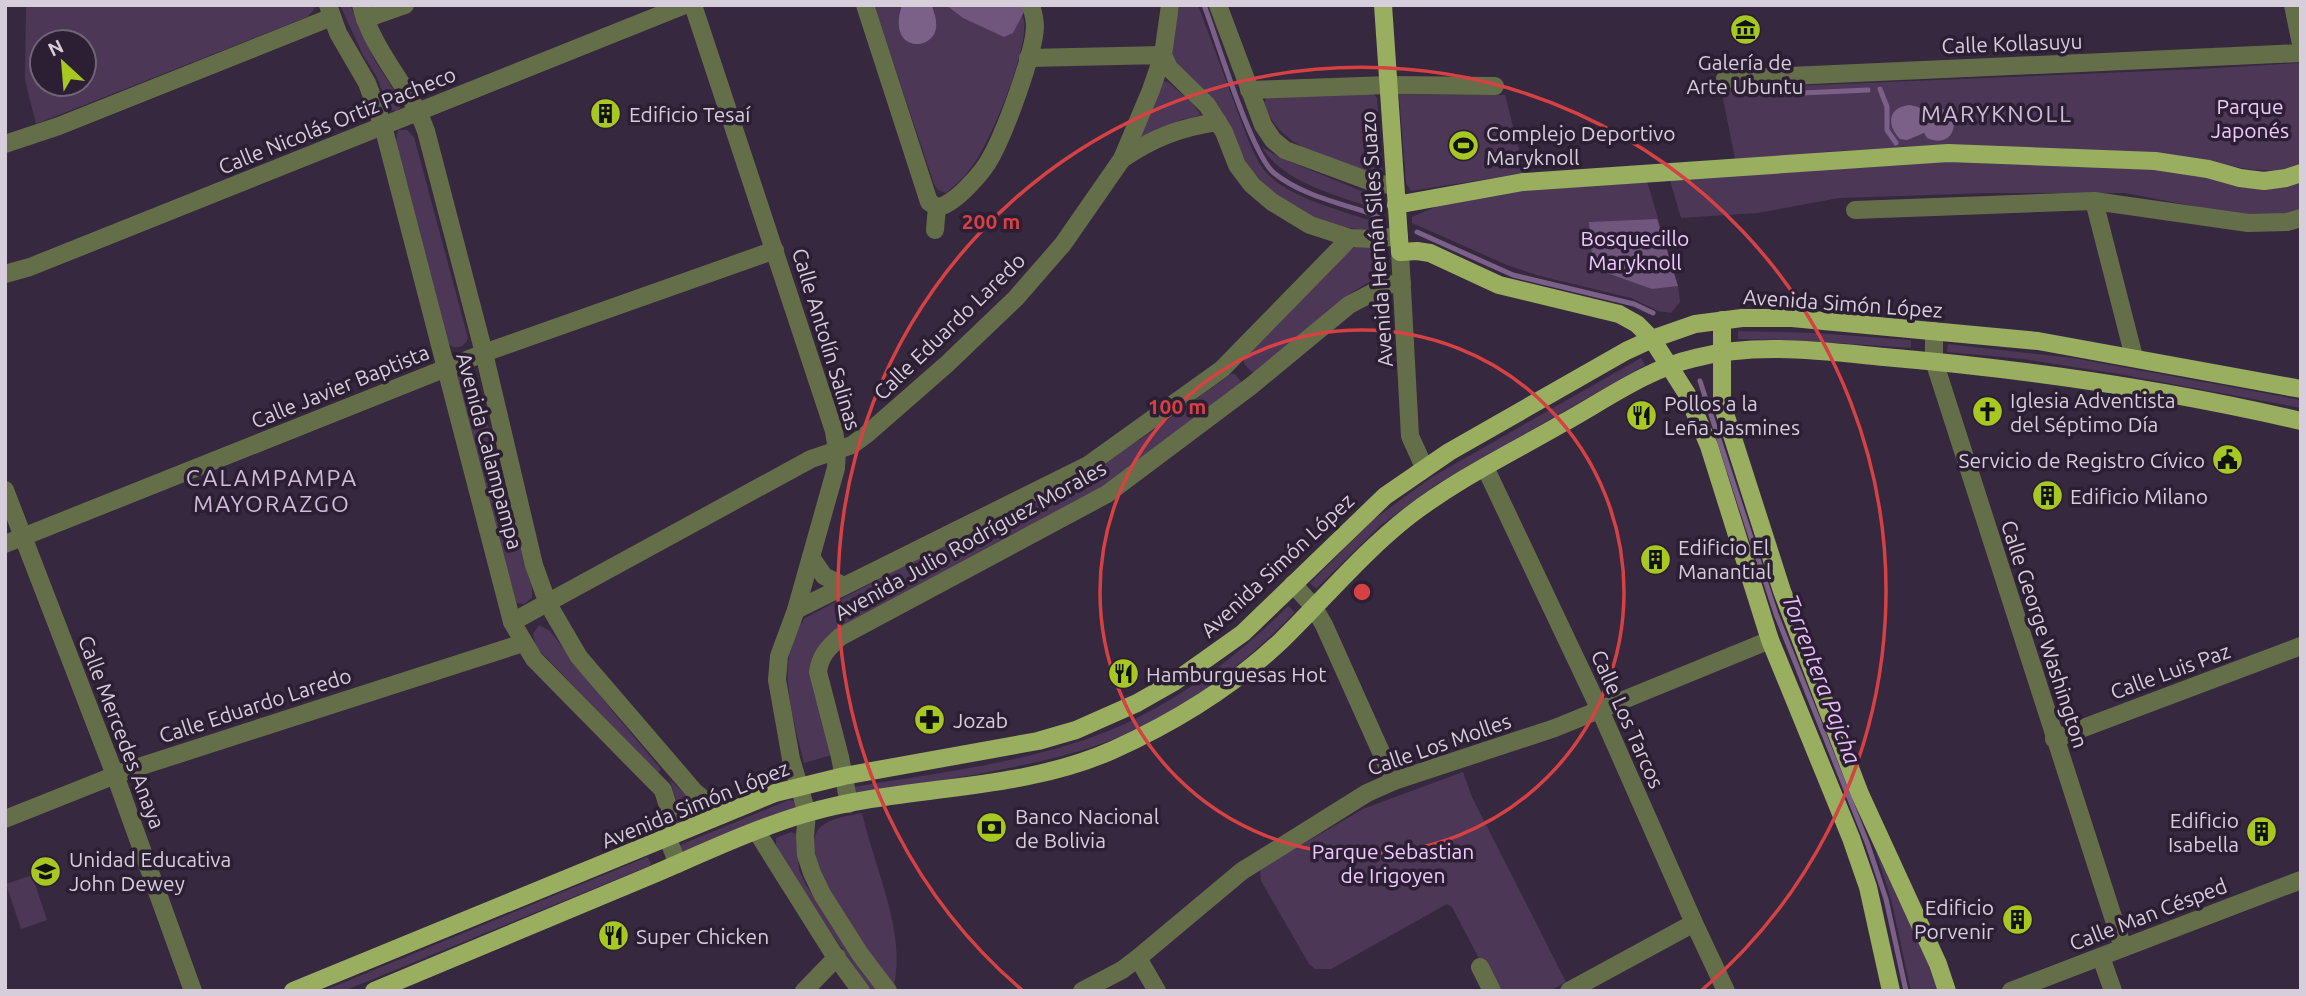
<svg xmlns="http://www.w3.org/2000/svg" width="2306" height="996" viewBox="0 0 2306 996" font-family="Ubuntu,sans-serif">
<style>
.green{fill:#4c3757;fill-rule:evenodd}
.forest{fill:#70567d}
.water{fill:#7b6188}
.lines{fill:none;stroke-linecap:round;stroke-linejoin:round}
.stream{stroke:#7b6188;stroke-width:5}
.minor{stroke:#646f49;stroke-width:18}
.major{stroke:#99af5f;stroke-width:18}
.ring{fill:none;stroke:#d64143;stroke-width:3.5}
.labels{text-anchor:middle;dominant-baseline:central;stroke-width:7;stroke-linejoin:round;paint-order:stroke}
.street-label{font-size:21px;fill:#d7cedc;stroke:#2c1e33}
.poi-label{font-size:21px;fill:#d7cedc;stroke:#2c1e33;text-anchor:start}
.park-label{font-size:21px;fill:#edcbff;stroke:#2c1e33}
.neighbourhood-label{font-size:23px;letter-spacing:2px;fill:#cfbcd9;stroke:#2c1e33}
.water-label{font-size:23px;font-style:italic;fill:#e7bdfd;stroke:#2c1e33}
.centre{fill:#d64143;stroke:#2c1e33;stroke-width:3.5}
.ring-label{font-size:21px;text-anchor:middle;font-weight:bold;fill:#d64143;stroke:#2c1e33;stroke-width:7;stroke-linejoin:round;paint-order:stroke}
</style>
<rect width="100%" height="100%" fill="#36283e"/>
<g class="green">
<path d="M 26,5 L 315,5 L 314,10 L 307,17 L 36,124 L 25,80 ZM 42,42 L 84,42 L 84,84 L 42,84 Z"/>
<polygon points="340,5 350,5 375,61 401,101 400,108 397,111 392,110 387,105 377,77 363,55"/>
<path d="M 874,5 L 1019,5 C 1021,10 1023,16 1024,21 C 1028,51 991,140 973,165 C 965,176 956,185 946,193 L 938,190 L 934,184 Z"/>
<path d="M 1180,5 L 1198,5 L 1247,137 C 1252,149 1257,161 1265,171 C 1288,199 1345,211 1379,224 L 1375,231 L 1368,232 C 1353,228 1336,226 1321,221 C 1293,211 1261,187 1246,161 C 1236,144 1231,125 1219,109 C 1184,59 1156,80 1180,5 Z"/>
<path d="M 2301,63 L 2301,164 C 2261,180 2222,161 2181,157 C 2095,148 2008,145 1921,147 C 1859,148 1797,155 1735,159 L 1721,89 L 2198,69 Z"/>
<polygon points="1163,81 1168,82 1192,103 1201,115 1180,120 1138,139"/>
<path d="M 1373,93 L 1377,98 L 1382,176 C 1340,162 1278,151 1264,103 L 1267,97 Z"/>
<polygon points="1399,95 1505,95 1525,173 1411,191 1406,183"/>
<path d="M 398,130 L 407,130 L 414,137 L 468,338 C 464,349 454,350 446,342 L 396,142 Z"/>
<path d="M 1262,147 L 1281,158 L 1376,197 L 1382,211 C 1343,197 1283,184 1262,147 Z"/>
<polygon points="1951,159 2093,164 2301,181 2301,212 2286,217 2234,214 2125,193 1989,193 1839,198 1758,213 1681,218 1669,177"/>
<polygon points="1647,181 1678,286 1680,302 1671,313 1658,311 1631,298 1536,275 1507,265 1412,223 1412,217 1444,203 1490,193"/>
<path d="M 1366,242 C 1382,246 1387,257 1384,273 L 1351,293 L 1257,372 L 1252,372 L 1244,364 L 1244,358 C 1276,323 1324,259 1366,242 Z"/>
<polygon points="1738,331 1816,333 1911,340 1911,348 1792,340 1738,339"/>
<polygon points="1948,344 2073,358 2301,400 2301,408 2119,374 2023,359 1947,352"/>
<polygon points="1641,358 1645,365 1437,484 1381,525 1316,589 1310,583 1373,520 1432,477"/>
<polygon points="463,369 469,371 475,377 532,588 532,598 524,604 515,603 455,372"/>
<path d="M 1231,374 L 1235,374 L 1242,383 L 1102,489 L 822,644 L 811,662 L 810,675 L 832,755 L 804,763 C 793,716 773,661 805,618 L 1111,457 L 1141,439 Z"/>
<path d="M 1288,606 L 1295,612 C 1238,672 1163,725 1083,750 C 1009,772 930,781 854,795 L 853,787 C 930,774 1009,765 1084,740 C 1162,714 1230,664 1288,606 Z"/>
<polygon points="539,625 550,631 614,713 661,769 658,773 536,647 533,634"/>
<polygon points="1463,772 1472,797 1566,982 1550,991 1496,991 1452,907 1447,904 1331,969 1315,969 1309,964 1261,881 1260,871 1265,866 1365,808"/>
<polygon points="670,780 704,812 674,825 676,800"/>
<polygon points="789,800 796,801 796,808 683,852 679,848 680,845"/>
<path d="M 862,813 C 874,866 906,932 894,985 C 875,960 796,860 818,830 C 827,818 848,816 862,813 Z"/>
<polygon points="791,832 796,834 799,870 806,885 858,965 878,991 870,991 787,866 776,845 776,838"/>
<polygon points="1875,849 1928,963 1937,991 1911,991 1891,899"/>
<polygon points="647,857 651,863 649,866 344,991 323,991"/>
<polygon points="32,875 47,920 21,929 6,884"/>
</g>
<g class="forest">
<polygon points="946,5 1023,5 1025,10 1013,33 1004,37 963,18"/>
<polygon points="1657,219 1678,286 1652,289 1593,268 1589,222"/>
</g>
<g class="water">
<path d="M 902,5 L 932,5 C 933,11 936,16 936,22 C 940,52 885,56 902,5 Z"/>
<path d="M 1910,105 L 1918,107 L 1926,114 C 1962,92 1964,154 1927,138 L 1924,133 L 1907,140 L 1900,139 C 1886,124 1888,107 1910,105 Z"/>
</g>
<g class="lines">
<g class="stream">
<path d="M 1204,5 C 1217,39 1251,154 1274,173 C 1302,196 1344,204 1378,216"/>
<polyline points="1880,89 1887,107 1887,130 1896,143"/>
<polyline points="1801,93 1868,90"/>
<polyline points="1417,232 1513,275 1634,304 1653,313"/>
<polyline points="1700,381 1776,614 1868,845 1886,899 1906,991"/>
</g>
<g class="minor">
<polyline points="328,5 338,33 367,83 383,126 512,622 534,659 663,790 668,806 668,839 678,864"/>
<path d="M 361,5 C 373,53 410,86 426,131 L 484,353 L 534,565 L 548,604 L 579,657 L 694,791 L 722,815"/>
<polyline points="693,5 834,431 837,450 836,468 796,610 779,656 777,680 791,759 807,813 805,836 806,855 812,873 822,894 860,954 888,991"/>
<polyline points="865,5 929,202 937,207"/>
<polyline points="1170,5 1163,55 1169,68 1207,105 1224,132 1237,165 1252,185 1272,202 1310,225 1350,238 1374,239 1399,236"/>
<polyline points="1218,5 1263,125 1273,140 1285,150 1377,184 1394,185"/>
<polyline points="2293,5 2301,44"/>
<polyline points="365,19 405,5"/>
<polyline points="1725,79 2301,53"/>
<polyline points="1249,90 1389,85 1495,86"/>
<polyline points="5,144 59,126 332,17"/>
<path d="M 1122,159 C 1153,138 1181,127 1218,122"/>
<polyline points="2094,201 2134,357"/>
<path d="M 937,207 C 953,207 984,171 991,157 C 1005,132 1034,54 1035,27 C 1035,20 1033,12 1031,5"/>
<polyline points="1855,210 2094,201 2248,223 2287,222 2301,218"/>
<polyline points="935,230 937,207"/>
<polyline points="1400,252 1410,436 1424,467"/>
<polyline points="5,274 30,267 685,5"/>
<polyline points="1934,331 1934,361 2123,948"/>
<polyline points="1485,467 1600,710 1694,923 1726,991"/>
<polyline points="5,490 115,775 193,991"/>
<polyline points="5,544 484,353 775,250"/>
<polyline points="811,557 824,576 844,586"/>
<polyline points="1293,584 1313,606 1324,625 1394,781"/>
<polyline points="796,610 1088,465 1222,369 1350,238"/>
<polyline points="512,622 811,459 852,445 867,434 947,364 1016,298 1063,244 1122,159 1151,90 1163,55 1028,58"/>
<polyline points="2054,739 2301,646"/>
<path d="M 849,804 L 840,757 L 818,672 C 820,656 828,648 840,637 L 1107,494 L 1251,386 L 1349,305 L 1387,285 L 1402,283"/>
<polyline points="5,819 123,772 523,643"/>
<polyline points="757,832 833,953 861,991"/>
<polyline points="2101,957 2113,991"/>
<polyline points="1138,958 1157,991"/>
<polyline points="1480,967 1492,991"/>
<polyline points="804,991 837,957"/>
<polyline points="1082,991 1122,970 1138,958 1242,871 1367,793 1394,781 1555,728 1770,640"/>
<polyline points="1569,991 1694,923"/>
<polyline points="2011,991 2301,880"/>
</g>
<g class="major">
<polyline points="1383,5 1400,252 1417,251 1430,253 1499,285 1619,314 1637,324 1652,339 1687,394 1709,446 1770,640 1851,838 1868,887 1891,991"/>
<polyline points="1396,205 1523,182 1948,153 2155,161 2208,169 2240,178 2264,181 2286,178 2301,173"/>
<polyline points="1722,320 1722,404 1782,591 1860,794 1938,964 1947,991"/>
<polyline points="293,991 775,793 844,776 1038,741 1076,730 1137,703 1174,682 1243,633 1385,496 1449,452 1626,351 1652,339 1695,324 1742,318 1792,318 2038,341 2301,389"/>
<path d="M 374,991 C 465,953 556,915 647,877 C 699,855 751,830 804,814 C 905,784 1017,793 1113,750 C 1173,723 1233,686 1281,641 C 1324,599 1362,553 1409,516 C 1457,479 1511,453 1563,423 C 1605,400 1647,369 1695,358 C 1756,342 1822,351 1884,357 C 2024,369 2164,389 2301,421"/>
</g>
</g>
<g class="ring">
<circle cx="1362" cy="592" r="262"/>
<path d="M1022 990A524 524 0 1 1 1702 990"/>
</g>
<defs>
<symbol id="museum-disc" viewBox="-11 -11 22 22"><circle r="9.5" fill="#a6c821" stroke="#2c1e33"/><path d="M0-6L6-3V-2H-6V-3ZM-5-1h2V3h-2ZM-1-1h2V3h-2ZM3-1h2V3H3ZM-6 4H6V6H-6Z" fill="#111"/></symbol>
<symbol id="building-disc" viewBox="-11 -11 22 22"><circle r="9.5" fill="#a6c821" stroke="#2c1e33"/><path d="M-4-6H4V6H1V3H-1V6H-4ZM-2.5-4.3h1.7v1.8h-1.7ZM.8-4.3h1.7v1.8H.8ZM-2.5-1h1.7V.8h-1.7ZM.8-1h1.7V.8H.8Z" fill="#111"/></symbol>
<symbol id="stadium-disc" viewBox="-11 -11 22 22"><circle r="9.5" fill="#a6c821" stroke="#2c1e33"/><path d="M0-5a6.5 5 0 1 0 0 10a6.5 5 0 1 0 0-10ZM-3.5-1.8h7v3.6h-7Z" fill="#111"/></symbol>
<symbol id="church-disc" viewBox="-11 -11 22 22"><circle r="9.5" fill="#a6c821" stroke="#2c1e33"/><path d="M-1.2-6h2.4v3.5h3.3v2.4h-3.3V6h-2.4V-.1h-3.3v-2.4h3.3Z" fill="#111"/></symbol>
<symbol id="restaurant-disc" viewBox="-11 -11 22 22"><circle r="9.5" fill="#a6c821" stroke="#2c1e33"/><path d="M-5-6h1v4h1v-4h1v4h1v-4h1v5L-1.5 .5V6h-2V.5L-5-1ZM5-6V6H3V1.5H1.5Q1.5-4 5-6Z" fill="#111"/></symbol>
<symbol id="civic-disc" viewBox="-11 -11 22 22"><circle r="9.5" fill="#a6c821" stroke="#2c1e33"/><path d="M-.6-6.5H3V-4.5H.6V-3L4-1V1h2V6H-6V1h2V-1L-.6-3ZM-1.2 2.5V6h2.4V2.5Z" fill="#111"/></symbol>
<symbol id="pharmacy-disc" viewBox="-11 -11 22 22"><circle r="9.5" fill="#a6c821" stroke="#2c1e33"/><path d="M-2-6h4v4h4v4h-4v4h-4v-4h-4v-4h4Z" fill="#111"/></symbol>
<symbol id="bank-disc" viewBox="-11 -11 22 22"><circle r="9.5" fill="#a6c821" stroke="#2c1e33"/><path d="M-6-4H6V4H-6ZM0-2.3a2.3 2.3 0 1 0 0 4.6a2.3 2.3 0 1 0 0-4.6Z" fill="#111"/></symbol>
<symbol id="school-disc" viewBox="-11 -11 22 22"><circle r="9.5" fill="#a6c821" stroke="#2c1e33"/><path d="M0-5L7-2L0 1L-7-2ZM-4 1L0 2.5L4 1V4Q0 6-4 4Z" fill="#111"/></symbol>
</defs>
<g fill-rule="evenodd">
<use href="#museum-disc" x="1728" y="12" width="35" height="35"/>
<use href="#building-disc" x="588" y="96" width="35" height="35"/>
<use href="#stadium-disc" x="1446" y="128" width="35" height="35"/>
<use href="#church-disc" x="1970" y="394" width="35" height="35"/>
<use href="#restaurant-disc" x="1624" y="398" width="35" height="35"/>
<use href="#civic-disc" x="2210" y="442" width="35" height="35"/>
<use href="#building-disc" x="2030" y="478" width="35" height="35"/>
<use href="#building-disc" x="1638" y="542" width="35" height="35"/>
<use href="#restaurant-disc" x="1106" y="656" width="35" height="35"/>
<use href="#pharmacy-disc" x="912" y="702" width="35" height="35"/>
<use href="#bank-disc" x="974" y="810" width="35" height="35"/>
<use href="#building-disc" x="2244" y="814" width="35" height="35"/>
<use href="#school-disc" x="28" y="854" width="35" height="35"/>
<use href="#building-disc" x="2000" y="902" width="35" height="35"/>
<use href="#restaurant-disc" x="596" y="918" width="35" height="35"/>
</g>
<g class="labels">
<g class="street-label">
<text transform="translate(2012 43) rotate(-2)">Calle Kollasuyu</text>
<text transform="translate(337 120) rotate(-22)">Calle Nicolás Ortiz Pacheco</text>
<text transform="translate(1376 239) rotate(-94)">Avenida Hernán Siles Suazo</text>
<text transform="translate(1843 303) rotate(4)">Avenida Simón López</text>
<text transform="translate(949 326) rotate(-44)">Calle Eduardo Laredo</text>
<text transform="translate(827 339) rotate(73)">Calle Antolín Salinas</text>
<text transform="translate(340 386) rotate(-22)">Calle Javier Baptista</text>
<text transform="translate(490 451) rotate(75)">Avenida Calampampa</text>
<text transform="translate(970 540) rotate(-29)">Avenida Julio Rodríguez Morales</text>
<text transform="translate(1277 565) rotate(-43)">Avenida Simón López</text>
<text transform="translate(2045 634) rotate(72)">Calle George Washington</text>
<text transform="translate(2170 671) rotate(-20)">Calle Luis Paz</text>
<text transform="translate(255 705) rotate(-18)">Calle Eduardo Laredo</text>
<text transform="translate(1628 719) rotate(66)">Calle Los Tarcos</text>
<text transform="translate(122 732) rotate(69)">Calle Mercedes Anaya</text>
<text transform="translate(1439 744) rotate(-19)">Calle Los Molles</text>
<text transform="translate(695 804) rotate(-22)">Avenida Simón López</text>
<text transform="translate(2148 914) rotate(-21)">Calle Man Césped</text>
</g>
<g class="poi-label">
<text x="1745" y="62" text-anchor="middle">Galería de<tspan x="1745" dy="24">Arte Ubuntu</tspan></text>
<text x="629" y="114">Edificio Tesaí</text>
<text x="1486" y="133">Complejo Deportivo<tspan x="1486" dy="24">Maryknoll</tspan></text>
<text x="2010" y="400">Iglesia Adventista<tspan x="2010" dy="24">del Séptimo Día</tspan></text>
<text x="1664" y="403">Pollos a la<tspan x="1664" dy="24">Leña Jasmines</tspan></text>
<text x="2205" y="460" text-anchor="end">Servicio de Registro Cívico</text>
<text x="2070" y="496">Edificio Milano</text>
<text x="1678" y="547">Edificio El<tspan x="1678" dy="24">Manantial</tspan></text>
<text x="1146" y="674">Hamburguesas Hot</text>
<text x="953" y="720">Jozab</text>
<text x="1015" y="816">Banco Nacional<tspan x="1015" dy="24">de Bolivia</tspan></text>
<text x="2239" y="820" text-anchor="end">Edificio<tspan x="2239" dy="24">Isabella</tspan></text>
<text x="69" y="859">Unidad Educativa<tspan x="69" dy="24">John Dewey</tspan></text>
<text x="1994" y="907" text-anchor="end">Edificio<tspan x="1994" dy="24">Porvenir</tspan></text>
<text x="636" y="936">Super Chicken</text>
</g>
<g class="park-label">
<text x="2250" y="106">Parque<tspan x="2250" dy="24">Japonés</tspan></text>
<text x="1635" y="238">Bosquecillo<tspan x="1635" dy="24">Maryknoll</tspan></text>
<text x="1393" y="851">Parque Sebastian<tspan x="1393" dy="24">de Irigoyen</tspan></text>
</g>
<g class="neighbourhood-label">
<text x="1997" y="113">MARYKNOLL</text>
<text x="272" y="477">CALAMPAMPA<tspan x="272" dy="26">MAYORAZGO</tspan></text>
</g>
<g class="water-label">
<text transform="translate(1822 679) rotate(69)">Torrentera Pajcha</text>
</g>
</g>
<circle cx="1362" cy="592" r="10" class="centre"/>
<g class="ring-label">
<text x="991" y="229">200 m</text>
<text x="1177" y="414">100 m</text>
</g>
<rect width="2306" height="996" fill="none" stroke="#d7cedc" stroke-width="14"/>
<g transform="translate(63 63) rotate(334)"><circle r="33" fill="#2c1e33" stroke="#706477" stroke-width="2"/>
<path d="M0-5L12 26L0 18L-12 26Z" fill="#a6c821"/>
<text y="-10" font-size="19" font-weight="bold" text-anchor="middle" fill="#d7cedc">N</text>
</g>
</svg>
